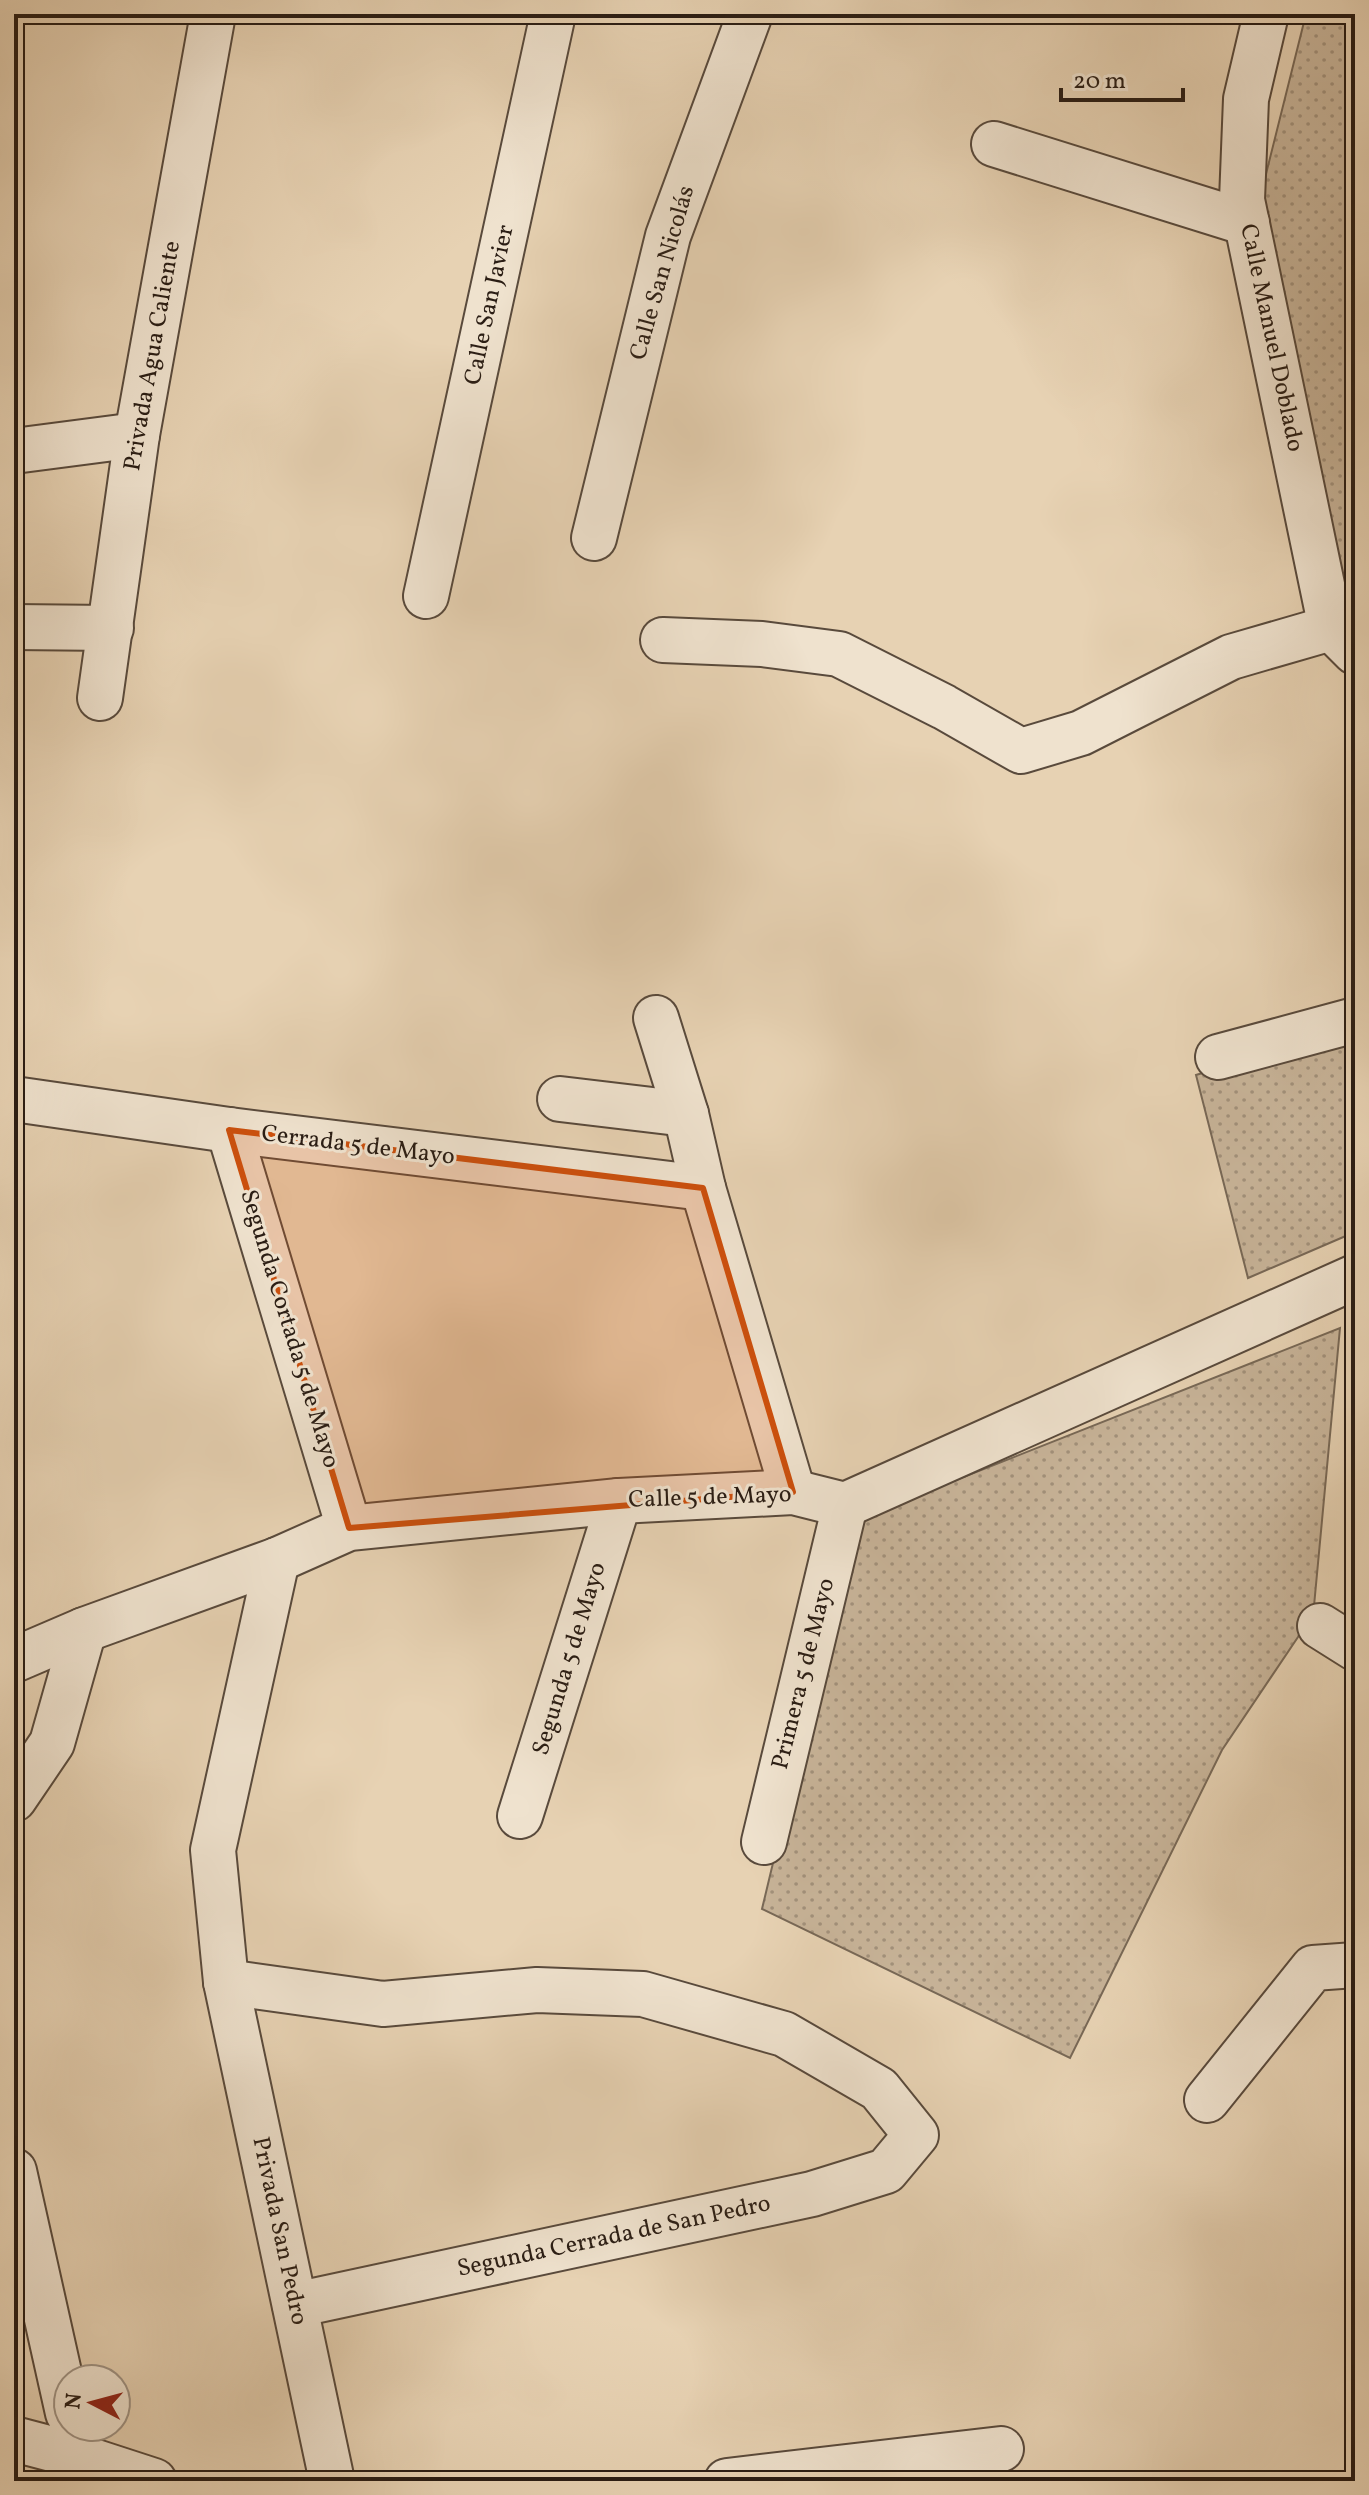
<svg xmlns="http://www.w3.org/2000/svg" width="1369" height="2495" viewBox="0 0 1369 2495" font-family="Vollkorn,serif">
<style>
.grass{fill:url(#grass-dots);stroke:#786856;stroke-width:2}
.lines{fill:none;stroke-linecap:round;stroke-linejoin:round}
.minor-casing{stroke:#594a3c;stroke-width:48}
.minor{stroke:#efe2ce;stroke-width:44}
.marked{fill:#cc500d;fill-opacity:0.2;stroke:#cc500d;stroke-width:6;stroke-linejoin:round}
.labels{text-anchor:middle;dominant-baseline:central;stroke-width:6;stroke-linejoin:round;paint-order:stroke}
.street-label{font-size:24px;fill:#2a1d14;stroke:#efe2ce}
</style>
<defs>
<pattern id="grass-dots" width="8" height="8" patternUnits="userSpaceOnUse" patternTransform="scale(2)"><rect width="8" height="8" fill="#c7b398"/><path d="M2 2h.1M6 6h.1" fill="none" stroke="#a2917b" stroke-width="1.8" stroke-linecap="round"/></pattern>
</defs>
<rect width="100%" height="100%" fill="#e7d2b3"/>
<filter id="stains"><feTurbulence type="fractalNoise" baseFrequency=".0025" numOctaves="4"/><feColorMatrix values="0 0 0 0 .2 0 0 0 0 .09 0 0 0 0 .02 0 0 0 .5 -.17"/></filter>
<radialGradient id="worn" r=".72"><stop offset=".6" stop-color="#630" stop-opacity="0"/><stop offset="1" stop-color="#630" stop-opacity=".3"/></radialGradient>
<g class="grass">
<polygon points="1306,14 1355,14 1355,585 1344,581 1262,190"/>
<polygon points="1355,1026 1355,1232 1248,1278 1196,1075"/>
<polygon points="1340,1328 1314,1606 1298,1637 1222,1750 1070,2058 762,1909 855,1520"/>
</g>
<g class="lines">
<defs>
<g id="minor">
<polyline points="1266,14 1246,99 1242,200 1331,628 1355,652"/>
<polyline points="994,144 1247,223"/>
<polyline points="14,451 137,435"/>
<polyline points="594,538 668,236 750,14"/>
<polyline points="426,596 553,14"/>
<polyline points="14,627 111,628"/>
<polyline points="663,640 762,644 839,654 944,707 1021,751 1081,733 1231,657 1331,628"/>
<polyline points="100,698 137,435 213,14"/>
<polyline points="656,1018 686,1114 703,1188 793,1492"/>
<polyline points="1218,1057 1355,1020"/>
<polyline points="14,1099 229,1130 703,1188"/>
<polyline points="560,1099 686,1114"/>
<polyline points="229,1130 349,1528"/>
<polyline points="277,1560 213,1850 226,1982 332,2481"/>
<polyline points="1320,1626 1355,1648"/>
<polyline points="14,1660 84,1630 277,1560 349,1528 619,1501 793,1492 845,1505 1355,1277"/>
<polyline points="14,1799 52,1743 84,1630"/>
<polyline points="520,1816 619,1501"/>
<polyline points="764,1842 845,1505"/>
<polyline points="226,1982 383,2004 537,1990 643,1994 784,2034 879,2089 916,2135 886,2171 812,2194 295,2305"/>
<polyline points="1207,2100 1313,1968 1355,1965"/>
<polyline points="14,2171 68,2413"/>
<polyline points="14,2439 71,2454 154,2481"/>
<polyline points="727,2481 1001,2449"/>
</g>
</defs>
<use href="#minor" class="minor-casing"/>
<use href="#minor" class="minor"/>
</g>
<path class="marked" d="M 229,1130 L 703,1188 L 793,1492 L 349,1528 Z"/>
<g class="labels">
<g class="street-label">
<text transform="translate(663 273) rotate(-74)">Calle San Nicolás</text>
<text transform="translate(490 305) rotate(-78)">Calle San Javier</text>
<text transform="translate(1271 338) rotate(78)">Calle Manuel Doblado</text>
<text transform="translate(153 356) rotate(-80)">Privada Agua Caliente</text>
<text transform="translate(358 1146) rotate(7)">Cerrada 5 de Mayo</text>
<text transform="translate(289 1329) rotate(73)">Segunda Cortada 5 de Mayo</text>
<text transform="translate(710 1498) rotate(-2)">Calle 5 de Mayo</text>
<text transform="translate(570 1659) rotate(-73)">Segunda 5 de Mayo</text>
<text transform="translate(804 1674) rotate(-76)">Primera 5 de Mayo</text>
<text transform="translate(279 2231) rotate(78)">Privada San Pedro</text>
<text transform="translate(614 2237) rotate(-12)">Segunda Cerrada de San Pedro</text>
</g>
</g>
<rect width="1369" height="2495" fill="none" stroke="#e7d2b3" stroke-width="48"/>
<rect x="16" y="16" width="1337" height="2463" fill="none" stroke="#2a1d14" stroke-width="4"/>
<rect x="24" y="24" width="1321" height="2447" fill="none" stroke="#2a1d14" stroke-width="2"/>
<g transform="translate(92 2403) rotate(276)"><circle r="38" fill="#efe2ce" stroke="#a09384" stroke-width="2"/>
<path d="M0-6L14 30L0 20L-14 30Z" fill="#8f2418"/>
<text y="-12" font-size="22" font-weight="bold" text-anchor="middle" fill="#2a1d14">N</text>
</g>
<path d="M1061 88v12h122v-12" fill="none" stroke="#2a1d14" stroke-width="4"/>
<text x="1073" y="88" font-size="24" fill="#2a1d14" stroke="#efe2ce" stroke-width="6" paint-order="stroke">20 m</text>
<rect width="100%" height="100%" filter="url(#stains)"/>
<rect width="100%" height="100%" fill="url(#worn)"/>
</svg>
